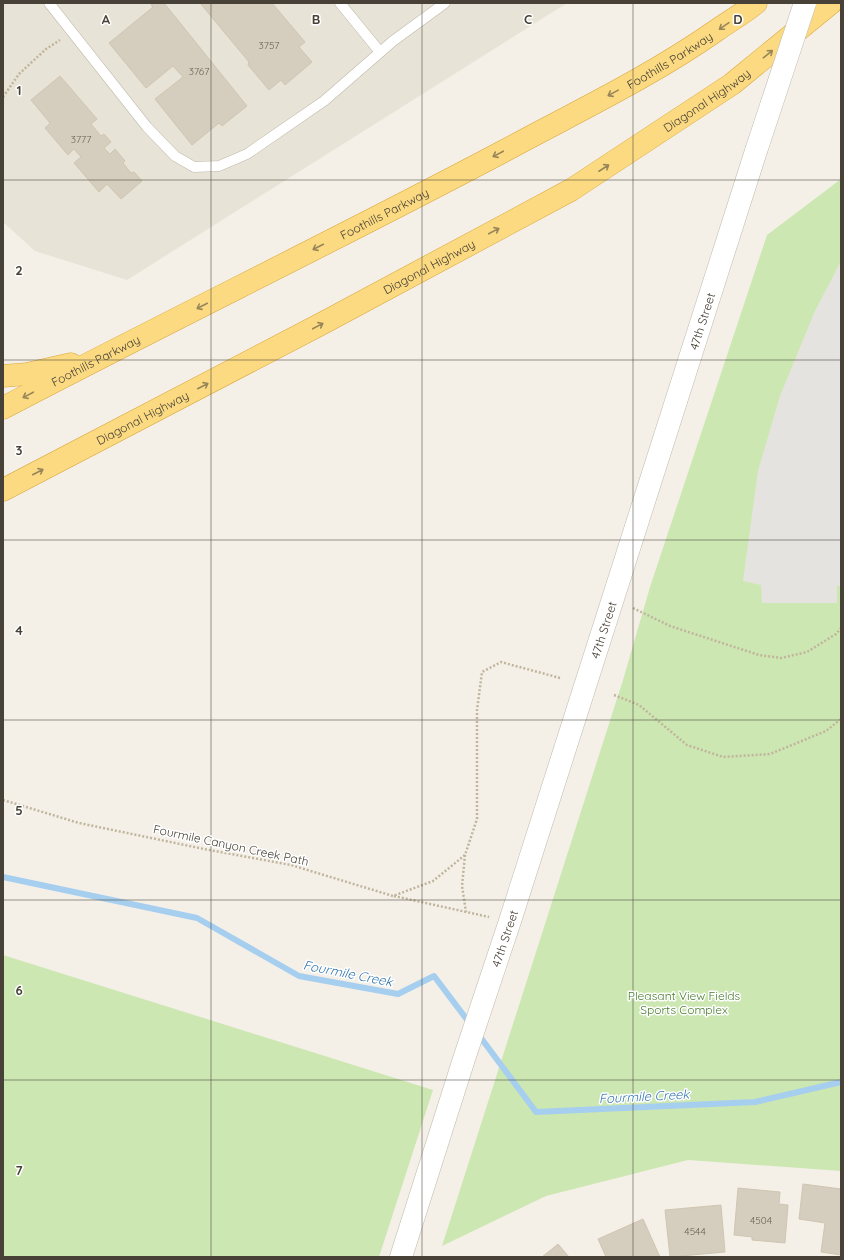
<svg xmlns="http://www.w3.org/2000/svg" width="844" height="1260" viewBox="0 0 844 1260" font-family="Quicksand,sans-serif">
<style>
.residential{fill:#e7e3d6}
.green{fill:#cde7b2}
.parking{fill:#e5e3e0}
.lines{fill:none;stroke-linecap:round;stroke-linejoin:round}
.stream{stroke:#a6ceef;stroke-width:6}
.building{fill:#d5cdbe;stroke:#d0c5b1}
.service-casing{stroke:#bfb9ab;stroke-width:11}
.tertiary-casing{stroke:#bfb9ab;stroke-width:23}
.trunk-casing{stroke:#daa63c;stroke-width:23}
.path{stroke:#c0b59c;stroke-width:2.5;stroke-dasharray:2 2;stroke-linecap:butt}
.service{stroke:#fff;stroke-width:10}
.tertiary{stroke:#fff;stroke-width:22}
.trunk{stroke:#fbda82;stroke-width:22}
.tertiary-bridge-casing{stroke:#bfb9ab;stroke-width:23;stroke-linecap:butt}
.tertiary-bridge{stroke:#fff;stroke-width:22}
.oneway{stroke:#988659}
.grid{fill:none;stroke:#474137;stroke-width:1;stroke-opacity:0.55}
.labels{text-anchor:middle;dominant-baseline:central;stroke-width:3;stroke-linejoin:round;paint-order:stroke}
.number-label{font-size:10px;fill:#6a6459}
.street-label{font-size:12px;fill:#474137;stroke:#fff}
.park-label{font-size:12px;fill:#45782b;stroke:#fff}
.water-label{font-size:13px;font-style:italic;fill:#3276b1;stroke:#fff}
.grid-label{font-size:13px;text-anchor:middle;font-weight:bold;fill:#474137;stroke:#fff;stroke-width:3;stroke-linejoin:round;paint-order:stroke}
</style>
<rect width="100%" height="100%" fill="#f4f0e8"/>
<polygon class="residential" points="3,3 567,3 127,280 35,251 3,222"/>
<g class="green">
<polygon points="841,179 841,1171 688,1160 546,1196 442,1246 623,680 650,587 767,235"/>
<polygon points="3,955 433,1090 379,1257 3,1257"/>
</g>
<polygon class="parking" points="841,261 841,586 837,586 837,603 762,603 761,585 743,581 758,471 780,396 815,311"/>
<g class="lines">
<g class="stream">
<polyline points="3,877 197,918 299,976 398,994 434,976 471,1025"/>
<polyline points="478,1034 536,1112 755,1102 841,1082"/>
</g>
</g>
<g class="building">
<polygon points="154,3 164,3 247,106 222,126 219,123 192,145 155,99 183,77 173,66 146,88 109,43 153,7 151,5"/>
<polygon points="200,3 272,3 305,42 299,47 312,62 285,85 281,80 269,90 248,65 249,62"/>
<polygon points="60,76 97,119 91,124 101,136 104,134 111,142 104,148 110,154 115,149 125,161 123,163 131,173 134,172 142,181 121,199 107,184 99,192 74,163 81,157 74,149 68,155 45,128 50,123 31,100"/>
<polygon points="803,1184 841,1189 841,1255 821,1252 825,1223 799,1219"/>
<polygon points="738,1188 780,1192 779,1204 788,1205 785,1243 752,1240 752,1237 734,1235"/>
<polygon points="721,1205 725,1252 670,1257 665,1210"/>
<polygon points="643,1219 660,1257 606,1257 598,1239"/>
<polygon points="558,1244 569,1257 542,1257"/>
</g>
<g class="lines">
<defs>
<g id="service">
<polyline points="49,3 147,127 175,156 194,167 219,166 247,154 324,101 393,41 445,3"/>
<polyline points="340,3 380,52"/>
</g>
<g id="tertiary">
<path id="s1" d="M 401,1257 L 464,1059 L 510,921 L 756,151"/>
</g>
<g id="trunk">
<polyline points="3,376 27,374 71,364"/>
<path id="s2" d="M 3,408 C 169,321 338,239 504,151 C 576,112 650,77 717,30 C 730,21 744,13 756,3"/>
<path id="s3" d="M 3,490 L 323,323 L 571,190 L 732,84 L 831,3"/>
</g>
</defs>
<use href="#service" class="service-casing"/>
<use href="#tertiary" class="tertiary-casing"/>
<use href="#trunk" class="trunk-casing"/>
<g class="path">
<polyline points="3,97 19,74 46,49 60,40"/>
<polyline points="633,608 670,626 759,655 781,658 807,652 836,634 841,628"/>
<polyline points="614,695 639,705 687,745 723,757 770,754 826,731 841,719"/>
<polyline points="3,800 79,823 204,849 291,865 393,896 433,881 465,855 477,819 477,710 482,672 501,662 560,678"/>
<polyline points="465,855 462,886 466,912"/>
<polyline points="394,896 489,917"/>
</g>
<use href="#service" class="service"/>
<use href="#tertiary" class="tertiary"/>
<use href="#trunk" class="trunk"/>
<defs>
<polyline id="tertiary-bridge" points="756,151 805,3"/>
</defs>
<use href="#tertiary-bridge" class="tertiary-bridge-casing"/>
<use href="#tertiary-bridge" class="tertiary-bridge"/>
</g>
<defs><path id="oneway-shaft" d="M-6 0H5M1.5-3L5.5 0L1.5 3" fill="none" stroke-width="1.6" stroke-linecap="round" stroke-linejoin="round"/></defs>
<g class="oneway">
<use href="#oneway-shaft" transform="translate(724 26) rotate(145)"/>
<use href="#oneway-shaft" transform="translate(768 54) rotate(-39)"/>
<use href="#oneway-shaft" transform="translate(613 93) rotate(151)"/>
<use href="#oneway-shaft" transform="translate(498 154) rotate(152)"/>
<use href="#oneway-shaft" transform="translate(604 168) rotate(-33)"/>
<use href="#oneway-shaft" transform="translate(494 231) rotate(-28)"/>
<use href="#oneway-shaft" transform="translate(318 247) rotate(153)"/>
<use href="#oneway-shaft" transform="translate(202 306) rotate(153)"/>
<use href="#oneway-shaft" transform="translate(318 326) rotate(-28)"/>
<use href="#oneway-shaft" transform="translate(203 386) rotate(-27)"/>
<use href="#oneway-shaft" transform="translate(28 395) rotate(152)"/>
<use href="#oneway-shaft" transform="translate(38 472) rotate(-27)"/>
</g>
<path class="grid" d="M 211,3 L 211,1257M 422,3 L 422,1257M 633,3 L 633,1257M 3,180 L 841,180M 3,360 L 841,360M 3,540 L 841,540M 3,720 L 841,720M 3,900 L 841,900M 3,1080 L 841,1080"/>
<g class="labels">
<g class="number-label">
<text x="269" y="45">3757</text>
<text x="199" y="71">3767</text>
<text x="81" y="139">3777</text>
<text x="761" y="1220">4504</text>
<text x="695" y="1231">4544</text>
</g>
<g class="street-label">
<text stroke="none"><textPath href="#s2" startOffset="752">Foothills Parkway</textPath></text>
<text stroke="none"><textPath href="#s3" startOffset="805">Diagonal Highway</textPath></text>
<text stroke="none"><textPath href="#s2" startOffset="428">Foothills Parkway</textPath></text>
<text stroke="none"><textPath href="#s3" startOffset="481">Diagonal Highway</textPath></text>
<text stroke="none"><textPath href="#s1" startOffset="983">47th Street</textPath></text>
<text stroke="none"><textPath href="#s2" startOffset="104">Foothills Parkway</textPath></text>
<text stroke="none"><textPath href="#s3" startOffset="157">Diagonal Highway</textPath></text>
<text stroke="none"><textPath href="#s1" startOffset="659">47th Street</textPath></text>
<text transform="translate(231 845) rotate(12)">Fourmile Canyon Creek Path</text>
<text stroke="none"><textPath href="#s1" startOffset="335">47th Street</textPath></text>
</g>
<g class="park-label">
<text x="684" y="995">Pleasant View Fields<tspan x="684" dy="14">Sports Complex</tspan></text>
</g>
<g class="water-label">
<text transform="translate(348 973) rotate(11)">Fourmile Creek</text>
<text transform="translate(644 1096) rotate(-3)">Fourmile Creek</text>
</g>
</g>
<g class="grid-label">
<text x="106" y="24">A</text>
<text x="316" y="24">B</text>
<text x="528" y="24">C</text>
<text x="738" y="24">D</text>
<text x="19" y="95">1</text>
<text x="19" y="275">2</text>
<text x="19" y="455">3</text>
<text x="19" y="635">4</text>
<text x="19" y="815">5</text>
<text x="19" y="995">6</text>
<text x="19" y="1175">7</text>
</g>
<rect width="844" height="1260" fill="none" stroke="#474137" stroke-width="8"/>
</svg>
